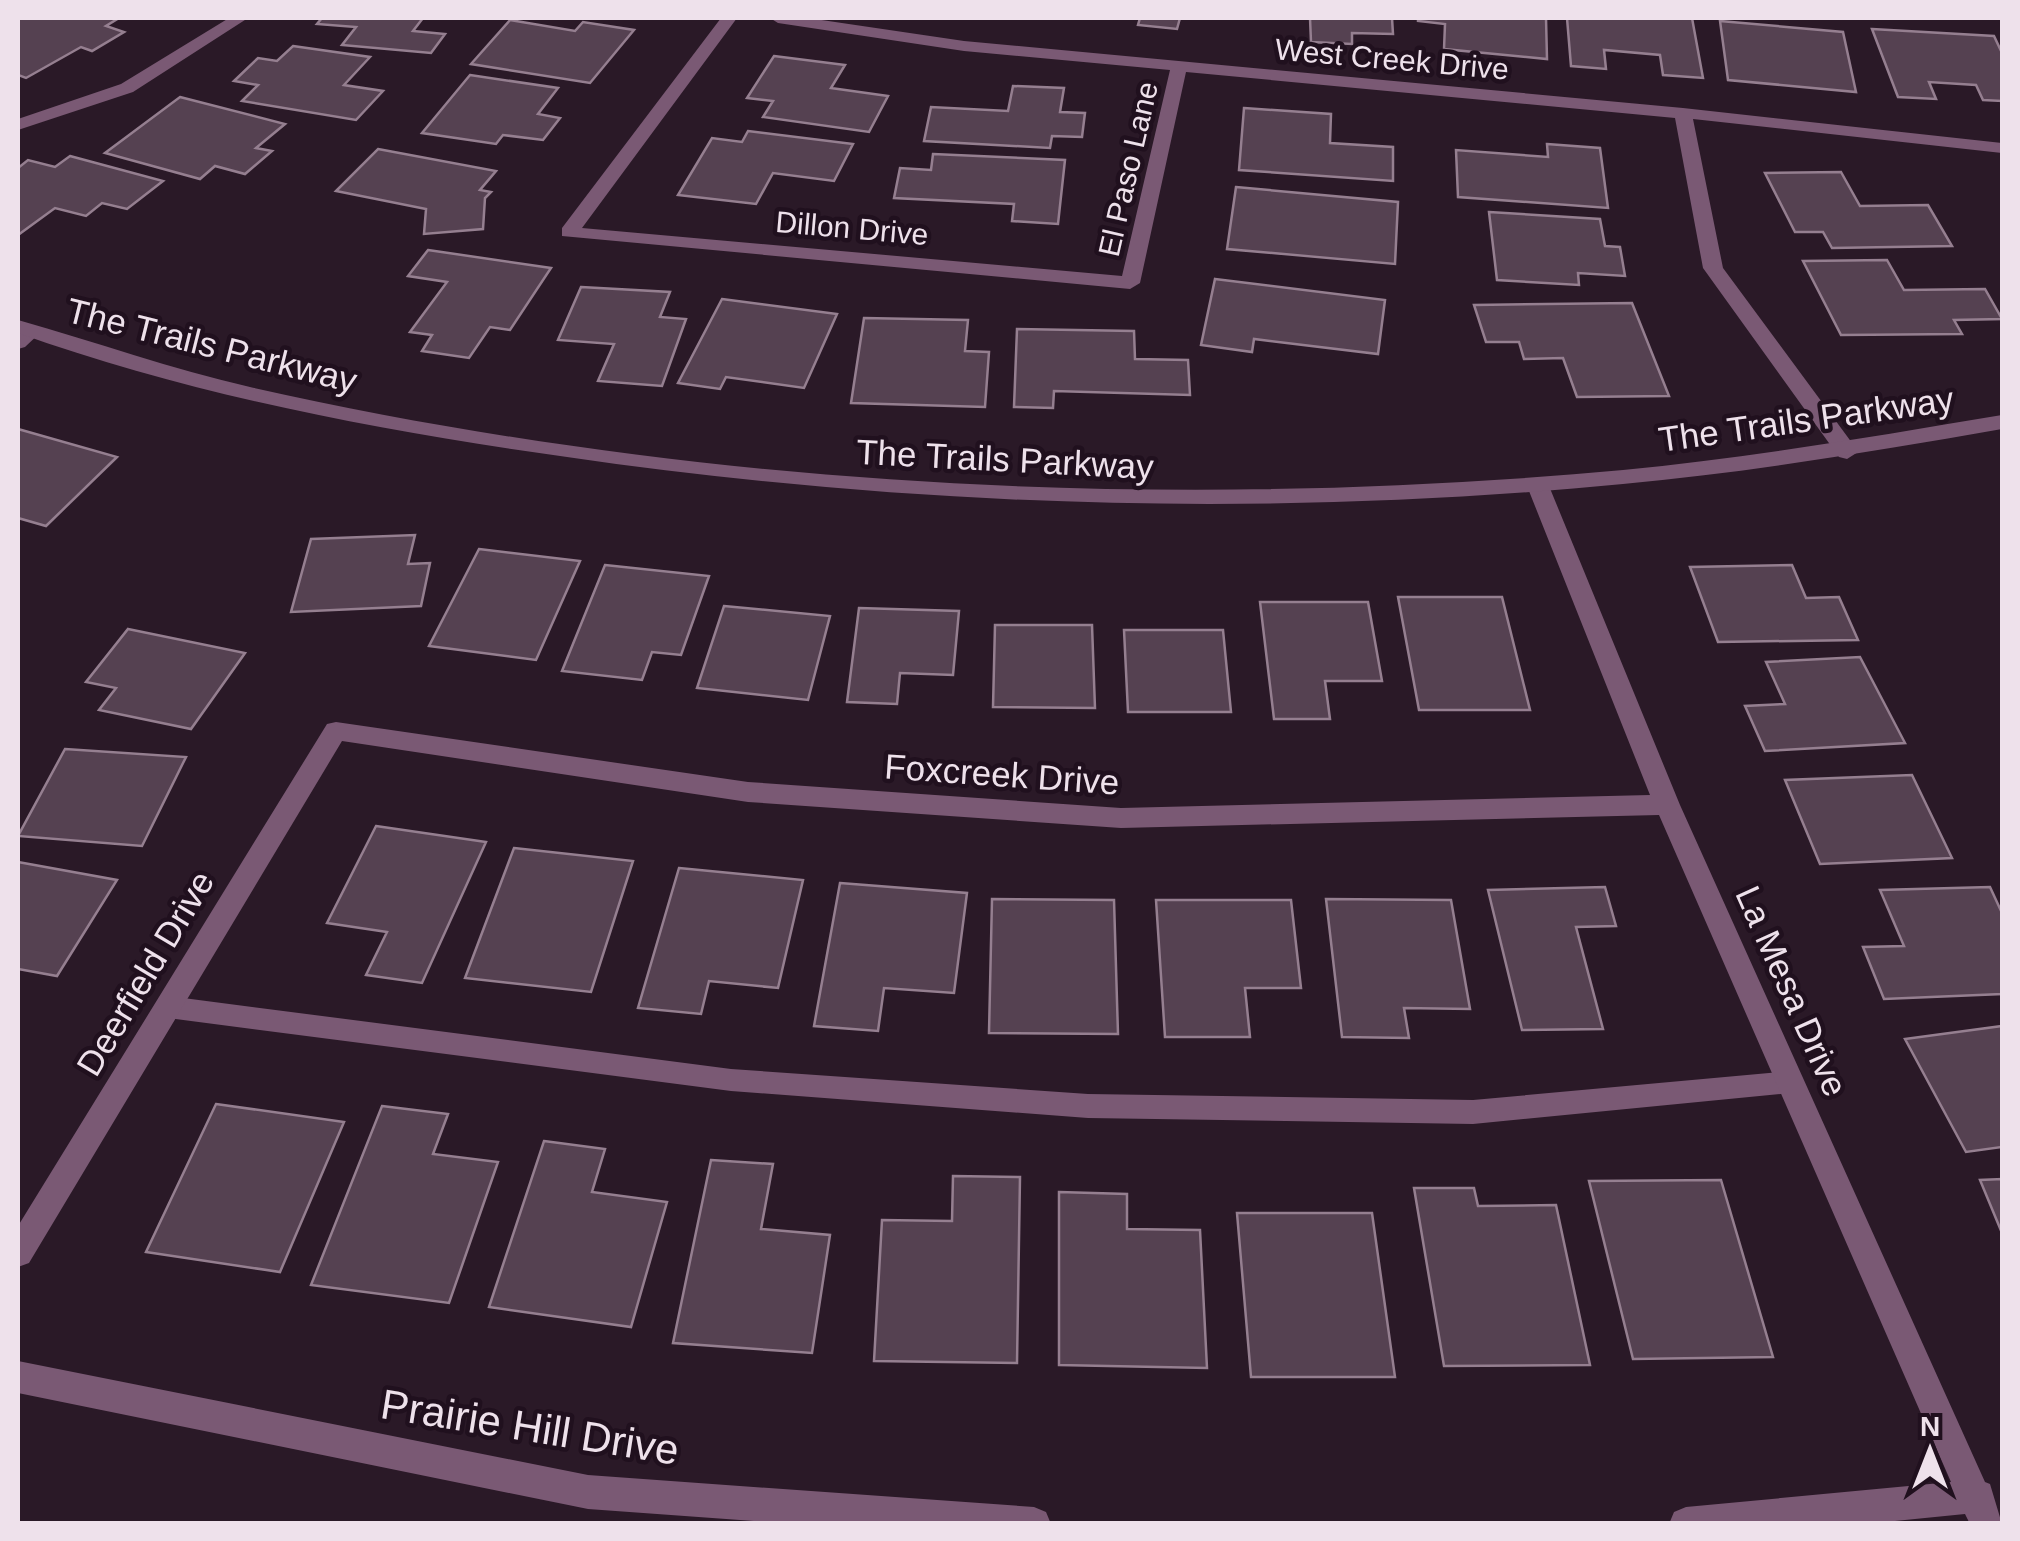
<svg xmlns="http://www.w3.org/2000/svg" width="2020" height="1541" viewBox="0 0 2020 1541" font-family="Helvetica,sans-serif">
<style>
.building{fill:#554151;stroke:#957f90;stroke-width:2.5}
.lines{fill:none;stroke-linecap:round;stroke-linejoin:round}
.service{fill:#7a5974;fill-rule:evenodd}
.minor{fill:#7a5974;fill-rule:evenodd}
.tertiary{fill:#7a5974;fill-rule:evenodd}
.labels{text-anchor:middle;dominant-baseline:central;stroke-width:9;stroke-linejoin:round;paint-order:stroke}
.far-street-label{font-size:30px;fill:#eee1eb;stroke:#20101e}
.street-label{font-size:35px;fill:#eee1eb;stroke:#20101e}
.near-street-label{font-size:42px;fill:#eee1eb;stroke:#20101e}
</style>
<rect width="100%" height="100%" fill="#2a1927"/>
<g class="building">
<polygon points="18,18 119,18 106,26 124,32 92,51 81,47 26,78 18,75"/>
<polygon points="322,18 423,18 413,31 445,34 431,53 342,45 356,27 317,24"/>
<polygon points="1140,18 1180,18 1177,29 1138,25"/>
<polygon points="1310,18 1392,18 1393,34 1352,33 1352,44 1311,42"/>
<polygon points="1418,18 1546,18 1547,59 1444,49 1445,24 1418,21"/>
<polygon points="1567,18 1692,18 1703,78 1663,75 1660,55 1604,50 1606,69 1571,66"/>
<polygon points="510,20 575,31 583,22 634,30 590,83 471,64"/>
<polygon points="1720,21 1843,32 1856,92 1728,80"/>
<polygon points="1872,29 1994,36 2002,53 2002,101 1983,100 1976,85 1929,82 1936,99 1898,97"/>
<polygon points="293,46 370,57 344,85 383,91 356,120 242,101 258,85 234,81 258,58 277,61"/>
<polygon points="774,56 845,65 831,88 888,96 869,132 763,117 773,101 747,98"/>
<polygon points="470,75 558,88 538,114 560,118 543,140 503,135 496,144 422,133"/>
<polygon points="1013,86 1064,88 1060,112 1085,113 1082,137 1052,136 1050,148 924,141 931,107 1008,111"/>
<polygon points="180,97 285,124 256,148 272,151 245,174 215,166 200,179 105,153"/>
<polygon points="1244,108 1331,114 1330,143 1393,147 1393,181 1239,170"/>
<polygon points="748,131 853,144 834,181 773,173 756,204 678,195 712,138 742,142"/>
<polygon points="1547,144 1600,148 1608,208 1458,197 1456,150 1548,157"/>
<polygon points="378,149 496,171 480,190 491,192 485,198 483,229 424,234 426,209 336,191"/>
<polygon points="933,154 1065,160 1058,224 1012,221 1014,204 894,198 900,168 931,170"/>
<polygon points="70,156 163,181 127,209 102,203 86,216 55,208 18,235 18,168 28,160 55,167"/>
<polygon points="1841,172 1860,206 1928,205 1952,246 1832,248 1823,232 1795,232 1765,173"/>
<polygon points="1236,187 1398,202 1395,264 1227,249"/>
<polygon points="1489,212 1600,219 1605,246 1620,247 1625,276 1578,273 1579,285 1497,280"/>
<polygon points="428,250 551,268 510,330 490,327 469,358 422,351 432,335 410,332 447,282 408,276"/>
<polygon points="1887,260 1904,290 1985,289 2002,319 1954,320 1962,334 1841,335 1803,261"/>
<polygon points="1215,279 1385,300 1378,354 1254,339 1252,352 1201,345"/>
<polygon points="581,287 670,292 660,317 686,319 662,386 598,381 614,344 558,340"/>
<polygon points="722,299 837,314 804,388 726,377 720,389 678,383"/>
<polygon points="1632,303 1669,396 1577,397 1563,358 1524,359 1519,342 1486,342 1474,305"/>
<polygon points="864,318 968,320 965,351 989,352 985,407 851,403"/>
<polygon points="1017,329 1134,331 1135,359 1188,360 1190,395 1054,391 1053,408 1014,407"/>
<polygon points="18,429 117,457 46,526 18,518"/>
<polygon points="415,535 408,564 430,563 421,606 291,612 311,539"/>
<polygon points="479,549 580,561 536,660 429,646"/>
<polygon points="605,565 709,576 681,655 652,652 642,680 562,671"/>
<polygon points="1792,565 1806,598 1839,597 1858,640 1718,642 1690,567"/>
<polygon points="1398,597 1502,597 1530,710 1419,710"/>
<polygon points="1260,602 1368,602 1382,681 1325,681 1330,719 1274,719"/>
<polygon points="724,606 830,616 808,700 697,688"/>
<polygon points="859,608 959,611 953,675 900,673 897,704 847,702"/>
<polygon points="995,625 1092,625 1095,708 993,707"/>
<polygon points="128,629 245,653 191,729 99,710 116,688 86,682"/>
<polygon points="1124,630 1223,630 1231,712 1128,712"/>
<polygon points="1860,657 1905,743 1765,751 1745,706 1785,704 1766,662"/>
<polygon points="65,749 186,757 142,846 18,836"/>
<polygon points="1912,775 1952,858 1820,864 1785,780"/>
<polygon points="376,826 486,842 422,983 366,975 387,932 327,923"/>
<polygon points="514,848 633,861 591,992 465,978"/>
<polygon points="18,862 117,880 57,976 18,969"/>
<polygon points="679,868 803,880 778,988 709,981 701,1014 638,1008"/>
<polygon points="840,883 967,893 954,993 884,988 878,1031 814,1026"/>
<polygon points="1605,887 1616,926 1576,927 1603,1029 1522,1030 1488,890"/>
<polygon points="1990,887 2002,913 2002,994 1884,999 1863,947 1904,946 1880,890"/>
<polygon points="992,899 1114,900 1118,1034 989,1033"/>
<polygon points="1326,899 1451,900 1470,1009 1404,1008 1409,1038 1342,1037"/>
<polygon points="1156,900 1291,900 1301,988 1245,988 1250,1037 1165,1037"/>
<polygon points="2002,1026 2002,1147 1966,1152 1905,1039"/>
<polygon points="216,1104 344,1122 280,1272 146,1252"/>
<polygon points="382,1106 448,1114 433,1154 498,1162 449,1303 311,1285"/>
<polygon points="544,1141 605,1149 592,1192 667,1202 631,1327 489,1307"/>
<polygon points="711,1160 773,1164 761,1229 830,1235 812,1353 673,1343"/>
<polygon points="953,1176 1020,1177 1017,1363 874,1361 882,1220 952,1221"/>
<polygon points="2002,1179 2002,1233 1980,1180"/>
<polygon points="1721,1180 1773,1357 1633,1359 1589,1181"/>
<polygon points="1414,1188 1474,1188 1478,1206 1556,1205 1590,1365 1444,1366"/>
<polygon points="1059,1192 1127,1194 1127,1229 1200,1230 1207,1368 1059,1365"/>
<polygon points="1237,1213 1372,1213 1395,1377 1251,1377"/>
</g>
<g class="lines">
<polygon class="service" points="168,996 731,1069 1088,1094 1473,1100 1791,1071 1800,1074 1804,1082 1800,1090 1791,1093 1473,1124 1088,1118 731,1091 168,1018 159,1015 156,1007 159,999"/>
<g class="minor">
<polygon points="229,18 248,18 133,92 18,130 18,119 121,84"/>
<polygon points="721,18 737,18 582,228 1122,276 1170,70 964,51 778,23 770,18 808,18 964,41 1683,108 2002,143 2002,153 1693,119 1723,268 1855,447 1858,452 1847,459 1839,457 1703,268 1675,118 1186,72 1140,283 1130,289 562,236 562,228"/>
<polygon points="32,325 42,331 25,347 18,349 18,333"/>
<polygon points="1538,479 1549,486 1680,805 1985,1482 1990,1484 2002,1524 1970,1524 1965,1514 1865,1524 1669,1524 1674,1512 1686,1507 1951,1482 1659,815 1121,828 748,802 342,741 29,1263 18,1267 18,1226 327,724 336,722 748,782 1121,808 1650,795 1527,486"/>
<polygon points="18,1361 588,1475 1034,1507 1046,1512 1051,1524 794,1524 588,1509 18,1393"/>
</g>
<path class="tertiary" d="M 18,320 C 96,342 171,369 250,387 C 699,488 1166,512 1623,470 C 1750,458 1876,436 2002,415 L 2002,429 C 1877,451 1751,472 1623,484 C 1271,518 917,508 567,457 C 381,431 195,396 18,333 Z"/>
</g>
<g class="labels">
<g class="far-street-label">
<text transform="translate(1392 59) rotate(5)">West Creek Drive</text>
<text transform="translate(1128 169) rotate(-77)">El Paso Lane</text>
<text transform="translate(852 228) rotate(5)">Dillon Drive</text>
</g>
<g class="street-label">
<text transform="translate(212 345) rotate(14)">The Trails Parkway</text>
<text transform="translate(1806 419) rotate(-8)">The Trails Parkway</text>
<text transform="translate(1005 459) rotate(3)">The Trails Parkway</text>
<text transform="translate(1002 774) rotate(4)">Foxcreek Drive</text>
<text transform="translate(145 973) rotate(-59)">Deerfield Drive</text>
<text transform="translate(1792 991) rotate(66)">La Mesa Drive</text>
</g>
<g class="near-street-label">
<text transform="translate(530 1427) rotate(9)">Prairie Hill Drive</text>
</g>
</g>
<rect width="2020" height="1541" fill="none" stroke="#eee1eb" stroke-width="40"/>
<g transform="translate(1930 1451)" stroke="#20101e" stroke-width="8" paint-order="stroke">
<path d="M0-8L18 38L0 25L-18 38Z" fill="#eee1eb"/>
<text y="-15" font-size="28" font-weight="bold" text-anchor="middle" fill="#eee1eb">N</text>
</g>
</svg>
